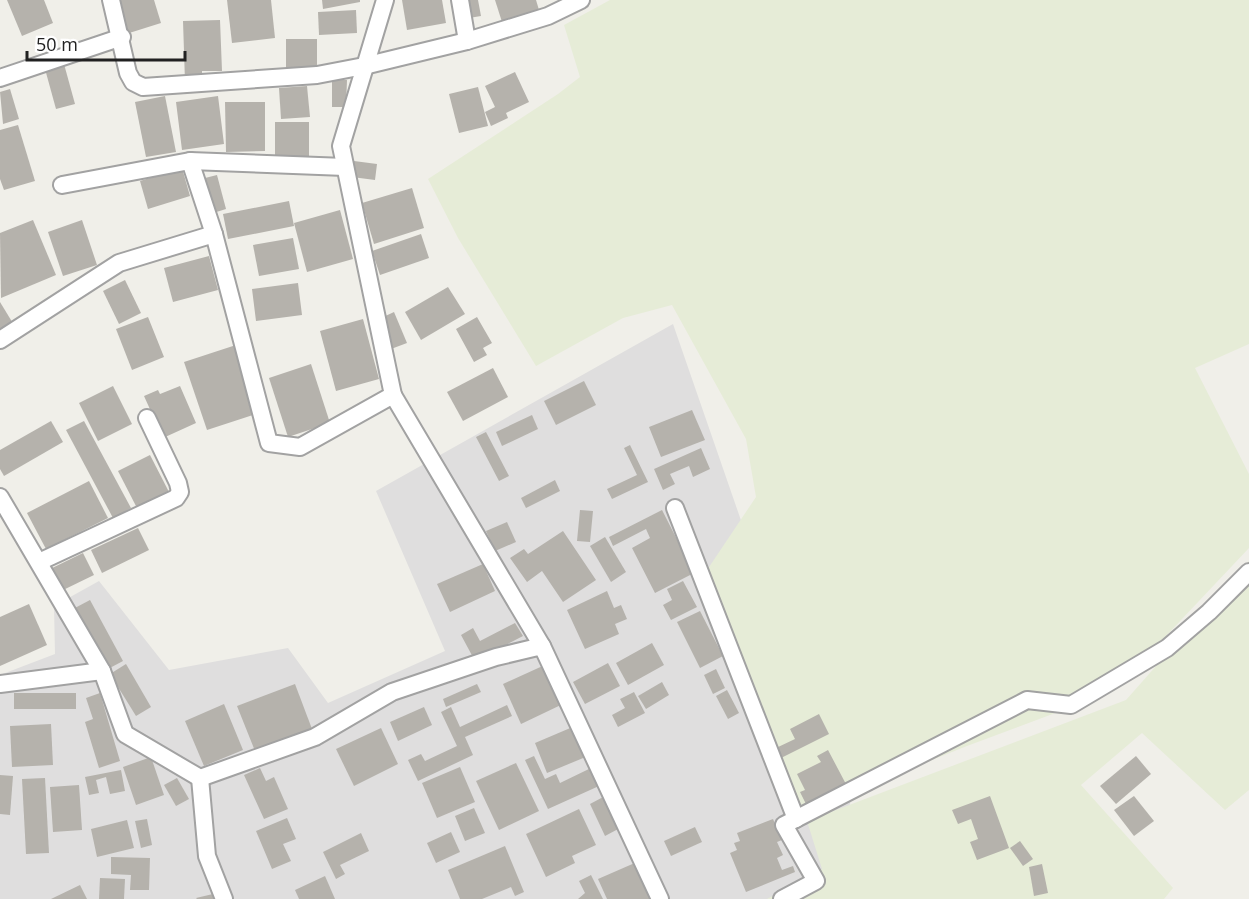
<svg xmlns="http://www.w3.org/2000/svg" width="1249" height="899" viewBox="0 0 1249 899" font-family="'Open Sans',sans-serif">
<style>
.residential{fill:#dfdede}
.farmland{fill:#e6ecd7}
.building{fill:#b5b2ac}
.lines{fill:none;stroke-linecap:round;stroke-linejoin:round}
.street-casing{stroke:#a2a2a2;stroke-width:20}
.street{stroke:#fff;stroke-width:16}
</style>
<rect width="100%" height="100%" fill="#f0efe9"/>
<polygon class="residential" points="673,324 745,532 866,752 830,868 780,899 0,899 0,675 55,654 54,606 99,581 169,670 288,648 328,703 445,651 376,491"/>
<g class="farmland">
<polygon points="610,0 1249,0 1249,344 1195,368 1249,474 1249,548 1114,691 967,746 802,812 699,582 756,497 746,439 672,305 623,318 536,366 458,238 428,179 558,94 580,77 564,25"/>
<polygon points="1249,561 1249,790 1225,810 1142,733 1081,785 1173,888 1164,899 767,899 822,869 807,821 1126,700"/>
</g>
<g class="building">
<polygon points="7,0 44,0 53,23 22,36"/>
<polygon points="116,0 154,0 161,23 126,34"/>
<polygon points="227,0 271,0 275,38 232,43"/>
<polygon points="322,0 360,0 360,2 323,9"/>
<polygon points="402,0 442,0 446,23 407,30"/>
<polygon points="465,0 478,0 481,16 469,18"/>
<polygon points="495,0 536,0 539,10 502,22"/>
<polygon points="356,10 357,33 319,35 318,12"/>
<polygon points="220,20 222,71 202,71 202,82 185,82 183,21"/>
<rect x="286" y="39" width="31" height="29"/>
<polygon points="64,64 75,104 56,109 45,69"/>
<polygon points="515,72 529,102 506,113 508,118 491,126 485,112 495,107 485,86"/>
<polygon points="332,80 347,80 346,107 332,107"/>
<polygon points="307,86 310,117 281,119 279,88"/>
<polygon points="478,87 488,126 459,133 449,94"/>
<polygon points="10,89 19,119 3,124 0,92"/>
<polygon points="165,96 176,152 146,157 135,102"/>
<polygon points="218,96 224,144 182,150 176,102"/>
<polygon points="225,102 265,102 265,151 226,152"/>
<rect x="275" y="122" width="34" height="36"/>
<polygon points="18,125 35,181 4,190 0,179 0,130"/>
<polygon points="354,161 377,164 375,180 352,177"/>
<polygon points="182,168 190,196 148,209 140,181"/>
<polygon points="217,175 226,209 210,214 201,179"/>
<polygon points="412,188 424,228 374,244 362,203"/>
<polygon points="289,201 294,226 228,239 223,214"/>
<polygon points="340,210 353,259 307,272 294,223"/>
<polygon points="33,220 56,275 1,298 0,233"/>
<polygon points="82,220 97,265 63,276 48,232"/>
<polygon points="421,234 429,258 380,275 372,251"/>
<polygon points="293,238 299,269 259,276 253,245"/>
<polygon points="209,256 218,290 173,302 164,268"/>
<polygon points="125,280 141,313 119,324 103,291"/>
<polygon points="298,283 302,315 256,321 252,289"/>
<polygon points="448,287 465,314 421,340 405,312"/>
<polygon points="0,302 14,325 0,334"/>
<polygon points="394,312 407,343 391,349 379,319"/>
<polygon points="148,317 164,357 132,370 116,329"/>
<polygon points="477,317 492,343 483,348 487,355 474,362 456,329"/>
<polygon points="363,319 379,379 336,391 320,331"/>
<polygon points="236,345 259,413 207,430 184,362"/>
<polygon points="311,364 330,423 288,437 269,378"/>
<polygon points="493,368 508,397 463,421 447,392"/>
<polygon points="584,381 596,405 556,425 544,401"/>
<polygon points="113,386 132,424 98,441 79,403"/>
<polygon points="180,386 196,423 163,438 144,396 158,390 160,394"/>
<polygon points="692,410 705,440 661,457 649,427"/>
<polygon points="532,415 538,429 502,446 496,432"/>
<polygon points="51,421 63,442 4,476 0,469 0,450"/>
<polygon points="84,421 131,508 113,518 66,430"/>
<polygon points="486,432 509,476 499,481 476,437"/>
<polygon points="630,445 648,482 612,499 607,489 637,475 624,448"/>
<polygon points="701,448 710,469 693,477 689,466 670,474 675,484 663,490 654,469"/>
<polygon points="150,455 169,492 137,508 118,471"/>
<polygon points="555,480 560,491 526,508 521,498"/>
<polygon points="89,481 108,518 46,549 27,513"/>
<polygon points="580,510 593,511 590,542 577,541"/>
<polygon points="662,510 694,573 655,593 632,548 650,538 646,529 613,546 609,537"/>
<polygon points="507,522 516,542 495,551 486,531"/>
<polygon points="138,528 149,550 102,573 91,550"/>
<polygon points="563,531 596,580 563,602 542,571 527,582 510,558 524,549 528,554"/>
<polygon points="605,537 626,572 611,582 590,546"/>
<polygon points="83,553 94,575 59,592 48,570"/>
<polygon points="483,564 495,591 450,612 437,584"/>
<polygon points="683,581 697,607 671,620 663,605 672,600 667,589"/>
<polygon points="607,591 614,608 621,605 627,619 615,624 619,634 585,649 567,610"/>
<polygon points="90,600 123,661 106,670 73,609"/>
<polygon points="29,604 47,645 0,666 0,617"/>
<polygon points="700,611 723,656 700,668 677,622"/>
<polygon points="515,623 523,636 475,661 461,635 473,628 480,641"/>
<polygon points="652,643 664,665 628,685 616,663"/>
<polygon points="608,663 620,686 585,704 573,682"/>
<polygon points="126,664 151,707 136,716 110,674"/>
<polygon points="547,664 565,703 521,724 503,684"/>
<polygon points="716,669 725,688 713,694 704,675"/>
<polygon points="662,682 669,695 646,709 638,696"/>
<polygon points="295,684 312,729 255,751 237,706"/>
<polygon points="477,684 481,692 446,707 443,699"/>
<polygon points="727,690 739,713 728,719 716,696"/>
<polygon points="634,692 645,713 618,727 612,715 625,708 620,699"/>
<rect x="14" y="693" width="62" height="16"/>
<polygon points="100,693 120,761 99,768 85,722 93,719 86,698"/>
<polygon points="224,704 243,750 204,766 185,721"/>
<polygon points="507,705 512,716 465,737 473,755 418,781 408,760 421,754 425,761 457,746 441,712 451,707 460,727"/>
<polygon points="424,707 432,725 398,741 390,722"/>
<polygon points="819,714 829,734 781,758 776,748 795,739 790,729"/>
<polygon points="51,724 53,765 12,767 10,726"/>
<polygon points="575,726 588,756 547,773 535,743"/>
<polygon points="381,728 398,764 354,786 336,749"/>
<polygon points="828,750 847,786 807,806 800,792 805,790 797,774 821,762 817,756"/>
<polygon points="534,756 545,779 556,774 560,783 591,768 599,786 548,809 525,760"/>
<polygon points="1136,756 1151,774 1116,804 1100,786"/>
<polygon points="151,757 164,795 136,805 123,767"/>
<polygon points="516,763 539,811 499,830 476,781"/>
<polygon points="460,767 475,802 437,818 422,783"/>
<polygon points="260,768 266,781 274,777 288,809 264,819 244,775"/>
<polygon points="121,770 125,791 110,794 106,777 96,780 99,793 89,795 85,777"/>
<polygon points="0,775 13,776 10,815 0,814"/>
<polygon points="45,778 49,853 26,854 22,779"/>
<polygon points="177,778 189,799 176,806 164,785"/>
<polygon points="79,785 82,830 53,832 50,787"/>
<polygon points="605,796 620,828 605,836 590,804"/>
<polygon points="990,796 1009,848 977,860 970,842 978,839 971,819 958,824 952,810"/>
<polygon points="1134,796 1154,821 1134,836 1114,810"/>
<polygon points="474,808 485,833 465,841 455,816"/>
<polygon points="579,809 596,845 572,856 575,863 546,877 526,834"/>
<polygon points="287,818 296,839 283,844 291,861 272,869 256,831"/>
<polygon points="147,819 152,845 141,848 135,821"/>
<polygon points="773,819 782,840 777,842 783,855 777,858 782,870 793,866 795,872 746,892 730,853 737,850 734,843 740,841 737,833"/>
<polygon points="127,820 134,848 97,857 91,829"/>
<polygon points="695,827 702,842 671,856 664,841"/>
<polygon points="451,832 460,852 436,863 427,843"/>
<polygon points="361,833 369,851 340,865 345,874 336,879 323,852"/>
<polygon points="1020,841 1033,859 1023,866 1010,848"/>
<polygon points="505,846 524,892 515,896 511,887 482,899 460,899 448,870"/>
<polygon points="111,857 150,858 149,890 130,890 131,875 111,874"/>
<polygon points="637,862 653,899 607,899 598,879"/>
<polygon points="1042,864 1048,893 1034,896 1029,867"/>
<polygon points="591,875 603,899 578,899 585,893 579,881"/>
<polygon points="325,876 335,899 299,899 295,890"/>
<polygon points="100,878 125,879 124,899 99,899"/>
<polygon points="80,885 87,899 51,899"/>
<polygon points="213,894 214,899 197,899 196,898"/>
</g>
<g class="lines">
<defs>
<g id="street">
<polyline points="111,0 128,73 133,82 143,87 317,75 364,66 467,41 548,16 581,0"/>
<polyline points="460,0 467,41"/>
<polyline points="0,78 122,37"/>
<polyline points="190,161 214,234 269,443 300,447 393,395 341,146 385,0"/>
<polyline points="62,185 190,161 345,167"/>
<polyline points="0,340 119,263 214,234"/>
<polyline points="393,395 542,646"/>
<polyline points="0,497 102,671 125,734 200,778 315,737 392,692 496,657 542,646 660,899"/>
<polyline points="675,508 796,819"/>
<polyline points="39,562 176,498 180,492 178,483 147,418"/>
<polyline points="0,684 102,671"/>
<polyline points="200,778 207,856 224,899"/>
<polyline points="782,899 816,881 784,825 1027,700 1071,705 1167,648 1209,612 1249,572"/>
</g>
</defs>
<use href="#street" class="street-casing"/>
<use href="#street" class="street"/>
</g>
<path d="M27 51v9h158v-9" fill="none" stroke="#212121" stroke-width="3"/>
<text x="36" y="51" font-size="18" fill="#212121" stroke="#ffffff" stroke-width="4.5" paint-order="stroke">50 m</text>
</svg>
